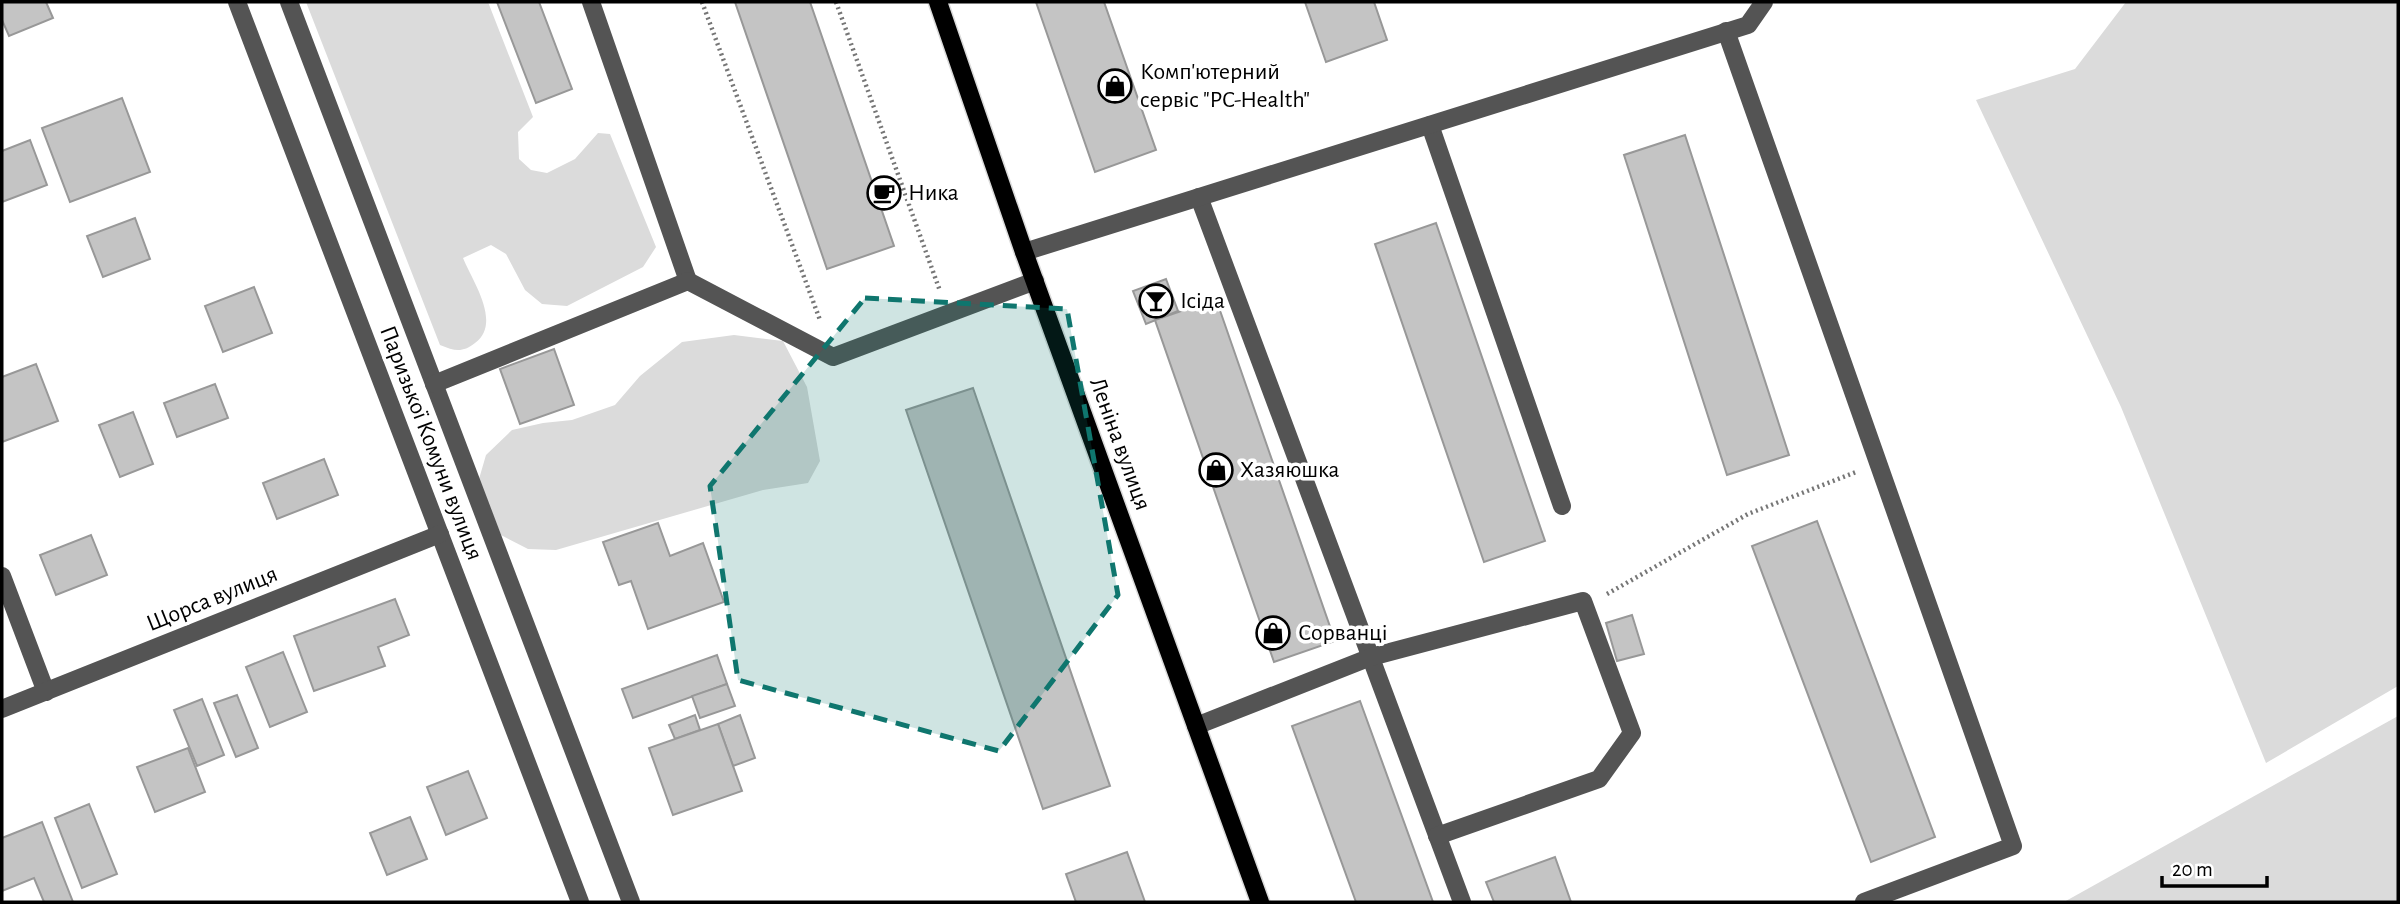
<svg xmlns="http://www.w3.org/2000/svg" width="2400" height="904" viewBox="0 0 2400 904" font-family="'Alegreya Sans',sans-serif">
<style>
.green{fill:#dbdbdb}
.building{fill:#c4c4c4;stroke:#989898;stroke-width:2}
.lines{fill:none;stroke-linecap:round;stroke-linejoin:round}
.major-casing{stroke:#dbdbdb;stroke-width:21}
.path{stroke:#767676;stroke-width:4.5;stroke-dasharray:2 3.5;stroke-linecap:butt}
.minor{stroke:#545454;stroke-width:18}
.major{stroke:#000;stroke-width:18}
.marked{fill:#0f766e;fill-opacity:0.2;stroke:#0f766e;stroke-width:5;stroke-dasharray:14 9;stroke-linejoin:round}
.labels{text-anchor:middle;dominant-baseline:central;stroke-width:7;stroke-linejoin:round;paint-order:stroke}
.poi-label{font-size:24px;fill:#000;stroke:#fff;text-anchor:start}
.street-label{font-size:24px;fill:#000;stroke:#fff}
</style>
<rect width="100%" height="100%" fill="#fff"/>
<g class="green">
<path d="M 306,2 L 488,2 L 533,117 L 518,132 L 519,159 L 531,170 L 547,173 L 575,159 L 598,133 L 610,134 L 656,247 L 643,267 L 567,306 L 542,304 L 525,290 L 506,254 L 491,245 L 463,258 C 473,282 502,323 475,343 C 462,353 455,351 440,345 Z"/>
<polygon points="2126,2 2398,2 2398,686 2266,763 2121,407 1976,100 2075,69"/>
<polygon points="734,335 783,341 807,387 820,461 808,483 763,490 556,550 528,549 501,535 479,479 486,455 512,430 543,423 572,420 615,405 640,376 682,342"/>
<polygon points="2398,716 2398,902 2064,902"/>
</g>
<g class="building">
<polygon points="2,2 46,2 53,18 9,36 2,20"/>
<polygon points="497,2 539,2 572,89 536,103"/>
<polygon points="735,2 810,2 894,246 827,269"/>
<polygon points="1036,2 1104,2 1156,150 1095,172"/>
<polygon points="1305,2 1374,2 1387,40 1326,62"/>
<polygon points="122,98 150,172 70,202 42,128"/>
<polygon points="1685,135 1789,455 1727,475 1624,155"/>
<polygon points="30,140 47,185 2,202 2,151"/>
<polygon points="135,218 150,259 103,277 87,236"/>
<polygon points="1436,223 1545,541 1484,562 1375,244"/>
<polygon points="1166,279 1178,311 1146,324 1133,291"/>
<polygon points="254,287 272,333 223,352 205,306"/>
<polygon points="1216,299 1335,641 1274,662 1155,320"/>
<polygon points="554,349 574,405 520,424 500,369"/>
<polygon points="36,364 58,421 2,442 2,377"/>
<polygon points="215,384 228,418 177,437 164,403"/>
<polygon points="973,388 1110,786 1043,809 906,410"/>
<polygon points="133,412 153,464 120,477 99,425"/>
<polygon points="324,459 338,495 277,519 263,483"/>
<polygon points="1817,521 1935,837 1871,862 1752,546"/>
<polygon points="658,523 670,556 703,543 724,602 648,629 631,581 619,585 603,542"/>
<polygon points="91,535 107,575 56,595 40,555"/>
<polygon points="395,599 409,635 378,647 385,666 314,691 294,636"/>
<polygon points="1632,615 1644,654 1617,661 1606,623"/>
<polygon points="283,652 307,712 270,727 246,667"/>
<polygon points="717,655 727,684 633,718 622,689"/>
<polygon points="727,684 735,706 700,718 692,696"/>
<polygon points="237,695 258,748 236,757 214,703"/>
<polygon points="202,699 224,755 197,766 174,710"/>
<polygon points="1360,701 1433,902 1356,902 1292,726"/>
<polygon points="695,715 700,730 675,739 669,725"/>
<polygon points="740,715 755,758 733,766 718,724"/>
<polygon points="718,724 742,791 673,815 649,748"/>
<polygon points="188,748 205,792 155,812 137,767"/>
<polygon points="468,771 487,818 446,835 427,787"/>
<polygon points="89,804 117,874 82,888 55,818"/>
<polygon points="410,817 427,859 387,875 370,833"/>
<polygon points="42,822 60,869 73,902 44,902 34,878 2,891 2,838"/>
<polygon points="1127,852 1145,902 1076,902 1066,874"/>
<polygon points="1555,857 1571,902 1494,902 1486,882"/>
</g>
<g class="lines">
<defs>
<polyline id="major" points="938,2 1024,252 1260,902"/>
</defs>
<use href="#major" class="major-casing"/>
<g class="path">
<polyline points="702,2 820,320"/>
<polyline points="836,2 940,291"/>
<polyline points="1607,594 1748,514 1856,472"/>
</g>
<g class="minor">
<polyline points="237,2 580,902"/>
<polyline points="289,2 631,902"/>
<polyline points="591,2 688,281"/>
<polyline points="1726,31 2013,846 1864,902"/>
<polyline points="1430,125 1562,506"/>
<polyline points="1199,197 1462,902"/>
<polyline points="1024,252 1748,25 1764,2"/>
<polyline points="434,384 688,281 833,357 1035,281"/>
<polyline points="2,576 46,692"/>
<polyline points="2,709 440,534"/>
<polyline points="1196,726 1371,657 1583,601 1632,733 1599,779 1437,836"/>
</g>
<use href="#major" class="major"/>
</g>
<path class="marked" d="M 865,298 L 1067,309 L 1118,595 L 999,751 L 738,680 L 710,486 Z"/>
<defs>
<symbol id="shop-ring" viewBox="-11 -11 22 22"><circle r="9.5" fill="#fff" stroke="#000" stroke-width="1.5"/><path d="M-5-2.5h2.3a2.7 3.5 0 0 1 5.4 0H5L5.5 6h-11ZM-1.5-2.5h3a1.5 2.3 0 0 0-3 0Z" fill="#000"/></symbol>
<symbol id="cafe-ring" viewBox="-11 -11 22 22"><circle r="9.5" fill="#fff" stroke="#000" stroke-width="1.5"/><path d="M-5.5-4.5H6V0H3Q3 3.5 0 3.5H-2.5Q-5.5 3.5-5.5 0ZM3-3.2v2h1.7v-2ZM-6 4.5H4V6H-6Z" fill="#000"/></symbol>
<symbol id="bar-ring" viewBox="-11 -11 22 22"><circle r="9.5" fill="#fff" stroke="#000" stroke-width="1.5"/><path d="M-6-5H6L.8 .8V4.5H3.5V6h-7V4.5H-.8V.8Z" fill="#000"/></symbol>
</defs>
<g fill-rule="evenodd">
<use href="#shop-ring" x="1096" y="67" width="38" height="38"/>
<use href="#cafe-ring" x="865" y="174" width="38" height="38"/>
<use href="#bar-ring" x="1137" y="282" width="38" height="38"/>
<use href="#shop-ring" x="1197" y="451" width="38" height="38"/>
<use href="#shop-ring" x="1254" y="614" width="38" height="38"/>
</g>
<g class="labels">
<g class="poi-label">
<text x="1140" y="72">Комп'ютерний<tspan x="1140" dy="28">сервіс "PC-Health"</tspan></text>
<text x="908" y="193">Ника</text>
<text x="1180" y="301">Ісіда</text>
<text x="1240" y="470">Хазяюшка</text>
<text x="1298" y="633">Сорванці</text>
</g>
<g class="street-label">
<text transform="translate(431 443) rotate(69)">Паризької Комуни вулиця</text>
<text transform="translate(1120 444) rotate(70)">Леніна вулиця</text>
<text transform="translate(212 599) rotate(-22)">Щорса вулиця</text>
</g>
</g>
<rect width="2400" height="904" fill="none" stroke="#000000" stroke-width="7"/>
<path d="M2162 876v10h105v-10" fill="none" stroke="#000000" stroke-width="3.5"/>
<text x="2172" y="876" font-size="21" fill="#000000" stroke="#ffffff" stroke-width="5" paint-order="stroke">20 m</text>
</svg>
